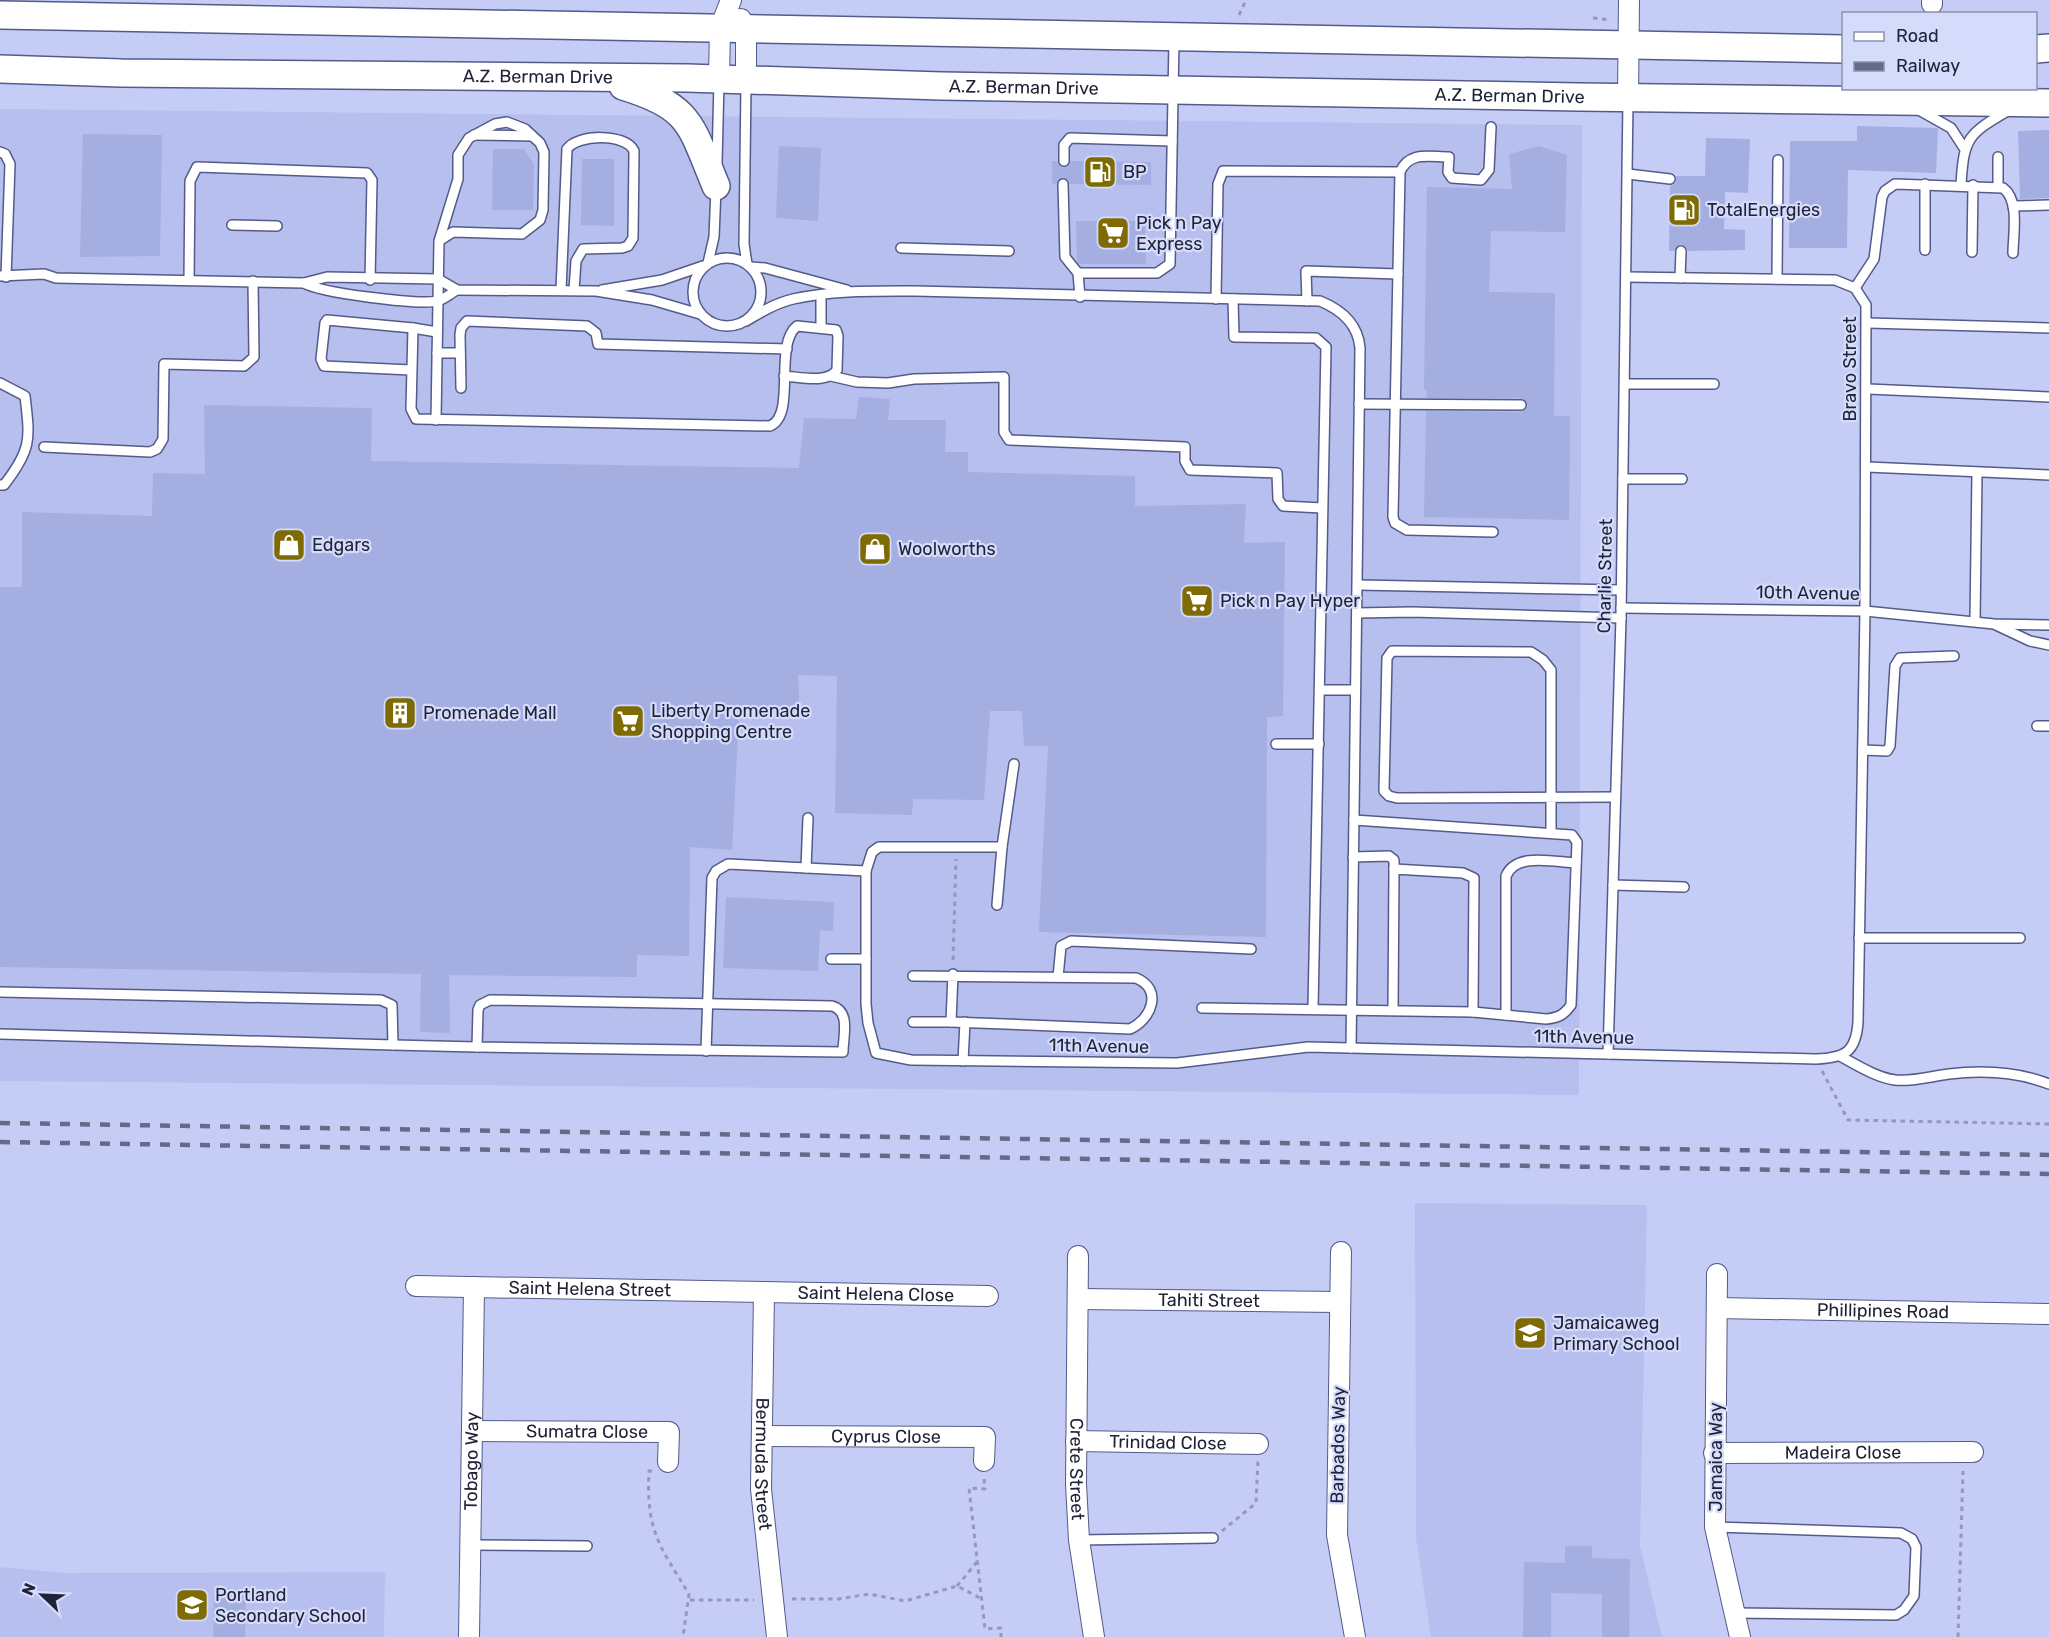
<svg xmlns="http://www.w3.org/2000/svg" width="2049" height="1637" viewBox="0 0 2049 1637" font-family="Rubik,sans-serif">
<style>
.built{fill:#b7bfee}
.building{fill:#a4aee1}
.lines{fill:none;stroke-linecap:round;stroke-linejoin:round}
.service-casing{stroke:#545b89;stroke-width:12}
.minor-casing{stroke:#545b89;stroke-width:22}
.secondary-casing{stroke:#545b89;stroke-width:30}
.path{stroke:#9299bc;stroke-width:3;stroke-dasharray:4.5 4.5;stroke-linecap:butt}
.service{stroke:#fff;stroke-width:9}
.minor{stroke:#fff;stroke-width:20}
.secondary{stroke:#fff;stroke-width:27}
.rail{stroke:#656a87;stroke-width:4.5;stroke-dasharray:10 10;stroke-linecap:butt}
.labels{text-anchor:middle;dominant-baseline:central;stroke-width:4.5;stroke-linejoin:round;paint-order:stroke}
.street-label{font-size:18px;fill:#202337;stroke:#d4dbfb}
.poi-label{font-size:18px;fill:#202337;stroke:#d4dbfb;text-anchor:start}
</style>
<rect width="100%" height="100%" fill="#c5cdf7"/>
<g class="built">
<polygon points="0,109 1582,125 1579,1095 0,1081"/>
<polygon points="1415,1203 1647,1205 1640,1546 1662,1637 1431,1637 1416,1538"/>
<polygon points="0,1567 65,1573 385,1572 384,1637 0,1637"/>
</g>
<g class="building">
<polygon points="1857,126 1938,128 1936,173 1848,170 1847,248 1789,248 1790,141 1857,141"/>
<polygon points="2049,130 2049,198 2020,199 2018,131"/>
<polygon points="83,134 162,135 160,256 80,257"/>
<polygon points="1706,138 1750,139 1748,193 1725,192 1724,229 1745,230 1745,250 1688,251 1685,246 1681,244 1674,251 1669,251 1670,186 1676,183 1676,176 1705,176"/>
<polygon points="779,146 821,148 818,221 776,218"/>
<polygon points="1539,146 1567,155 1565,232 1491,231 1489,292 1555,293 1554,416 1570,416 1569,520 1424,517 1426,411 1521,412 1528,406 1521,398 1426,398 1427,390 1424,390 1427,187 1512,189 1509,154"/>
<polygon points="493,149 524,149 534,165 533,210 492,210"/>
<polygon points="582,159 614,159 614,226 581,225"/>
<polygon points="1052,161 1057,161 1063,168 1071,161 1151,162 1151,185 1070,184 1063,177 1056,184 1052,183"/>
<polygon points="1076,221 1145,221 1146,264 1079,264 1077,261"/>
<polygon points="859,397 890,399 888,420 946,420 945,452 968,452 968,472 1135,476 1135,506 1246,504 1244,543 1285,542 1283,716 1267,717 1266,937 1039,932 1048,746 1024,746 1022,711 990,711 984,800 913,799 912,815 835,813 837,676 798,675 800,717 739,716 732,850 690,847 689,956 637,955 637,977 449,975 450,1033 420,1032 421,974 0,967 0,587 22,587 22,512 152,516 153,473 205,474 204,405 372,408 371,461 799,468 804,418 856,419"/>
<polygon points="726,897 834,902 833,931 820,930 818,971 723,968"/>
<polygon points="1565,1546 1592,1546 1592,1558 1630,1559 1629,1637 1602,1637 1602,1594 1551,1593 1551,1637 1523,1637 1524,1562 1565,1563"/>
<polygon points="214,1588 246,1589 245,1637 213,1637"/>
</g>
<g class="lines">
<defs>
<g id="service">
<polyline points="746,84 744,244 747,264"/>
<polyline points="1919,110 1951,128 1964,148"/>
<path d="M 1491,127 L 1489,170 L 1481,180 L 1452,178 L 1448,172 L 1449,157 C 1429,157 1409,151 1400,172 L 1393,517 L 1395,523 L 1407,530 L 1493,532"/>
<polyline points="474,135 532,136"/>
<polyline points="0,152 5,154 10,164 6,277"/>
<polyline points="1064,161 1064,145 1070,138 1172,141"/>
<polyline points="717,163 719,81"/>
<polyline points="1628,174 1670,179"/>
<polyline points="1063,184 1065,257 1078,273 1080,297"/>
<path d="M 1961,184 C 1964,137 1968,134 2009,110"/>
<polyline points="1998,187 1998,157"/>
<polyline points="2013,206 2049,205"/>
<polyline points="232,225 277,226"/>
<polyline points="901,248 1009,251"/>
<polyline points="1925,250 1925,184"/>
<polyline points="1972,252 1973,185"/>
<circle cx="727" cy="292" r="34"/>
<polyline points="708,263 714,237 716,189"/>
<polyline points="751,267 765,268 847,290"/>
<polyline points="1078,273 1157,273 1170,264 1174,40"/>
<polyline points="0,276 44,274 56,278 304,283 327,277 438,279 457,290 596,291 652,300 700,314"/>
<polyline points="1680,278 1681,251"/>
<polyline points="1777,279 1778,160"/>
<polyline points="189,280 190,181 197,167 367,173 372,180 370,280"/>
<path d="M 304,283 C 320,293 418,305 437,301 C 443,300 451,293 457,290"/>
<path d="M 1855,288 L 1874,259 L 1882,197 L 1885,191 L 1895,184 L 2003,188 C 2020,200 2013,235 2013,253"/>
<path d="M 561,290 L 567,149 C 577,134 626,133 634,151 L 633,238 L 628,246 L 622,248 L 583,249 L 576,261 L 574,290"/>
<polyline points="602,290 662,280 703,266"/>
<polyline points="1216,299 1218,184 1223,171 1400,172"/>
<polyline points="1233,299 1234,337 1316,338 1326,347 1313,1009"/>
<polyline points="1307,301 1306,271 1398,274"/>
<path d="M 746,321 C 761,312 776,303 793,299 C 833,290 874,291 915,291 L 1320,301 C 1342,310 1358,324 1360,348 L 1351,1048"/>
<polyline points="1868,323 2049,328"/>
<polyline points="413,328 437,332"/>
<polyline points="821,328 821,296"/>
<polyline points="437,353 460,353"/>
<path d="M 411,370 L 324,366 L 321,359 L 325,323 L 327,320 L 413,328 L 411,409 L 416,419 L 770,426 C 797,415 773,345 797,326 L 836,330 L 838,336 L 837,370 C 827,384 800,377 784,376"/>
<polyline points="831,376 857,382 888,383 914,379 1004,377 1004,432 1009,440 1185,447 1185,461 1190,470 1277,473 1278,499 1283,506 1322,508"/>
<path d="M 0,383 L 25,396 C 30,439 32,449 4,485 L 0,485"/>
<polyline points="1625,384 1714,384"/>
<polyline points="461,388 460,335 461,328 467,321 587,326 596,333 598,344 787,349"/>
<polyline points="1868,389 2049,397"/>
<polyline points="1359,404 1521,405"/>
<polyline points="436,420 439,241 458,179 458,155 469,138 495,124 507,122 525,129 540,143 544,152 543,210 540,220 522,234 453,232 439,241"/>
<polyline points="44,447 150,452 157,449 163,439 164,364 244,366 254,357 253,281"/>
<polyline points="1867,467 2049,475"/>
<polyline points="1623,479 1682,479"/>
<polyline points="1358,585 1621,590"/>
<polyline points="1621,608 1865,611 1994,624 2049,625"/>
<polyline points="1357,613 1412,612 1621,618"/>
<polyline points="1975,621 1977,473"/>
<polyline points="1996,625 2030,641 2049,645"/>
<polyline points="1321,690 1355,690"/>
<polyline points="2037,726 2049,726"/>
<polyline points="1276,744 1319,744"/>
<polyline points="1863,750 1887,751 1890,746 1895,666 1900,658 1954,656"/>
<polyline points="1551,831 1551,670 1543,660 1531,652 1392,651 1387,658 1384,791 1389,796 1397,798 1615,797"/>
<polyline points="1353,857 1389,856 1394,860 1394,869"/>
<polyline points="806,868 808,818"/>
<path d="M 866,871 L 866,1004 L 868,1023 L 876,1053 L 911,1060 L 1177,1063 L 1308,1047 L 1816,1059 C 1845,1058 1856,1052 1858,1022 L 1865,611 L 1866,305 L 1855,288 L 1835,280 L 1627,277"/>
<polyline points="1613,885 1684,887"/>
<polyline points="997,905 1002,847"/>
<polyline points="1859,938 2020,938"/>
<polyline points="831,959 866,959"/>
<path d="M 913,976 L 1136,978 C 1163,989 1152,1019 1130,1029 L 951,1022 L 953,974"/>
<polyline points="1058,977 1061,946 1071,941 1251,949"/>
<polyline points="0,992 381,1000 392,1005 393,1045 0,1034"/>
<path d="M 490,1000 L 832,1006 C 851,1011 843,1037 843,1052 L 477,1047 L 478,1010 L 480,1005 Z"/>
<path d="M 1202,1008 L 1473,1012 L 1546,1019 C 1558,1018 1564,1015 1571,1005 L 1577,842 L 1572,835 L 1354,820"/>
<polyline points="1393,1010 1394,869 1463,873 1474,878 1473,1012"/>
<path d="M 1506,1015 L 1506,876 C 1516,852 1554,862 1576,863"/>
<polyline points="913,1022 951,1022"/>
<polyline points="393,1045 477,1047"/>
<polyline points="706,1051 712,878 716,871 728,864 866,871 872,852 879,847 1002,847 1014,764"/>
<polyline points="1608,1054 1621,618 1628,100"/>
<path d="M 1840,1056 C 1857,1065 1875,1077 1895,1080 C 1913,1082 1932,1076 1949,1074 C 1983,1070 2018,1072 2049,1084"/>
<polyline points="963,1061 965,1022"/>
<polyline points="1715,1527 1901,1533 1912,1539 1916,1547 1914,1596 1904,1610 1896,1615 1733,1613"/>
<polyline points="1079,1540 1213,1538"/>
<polyline points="471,1545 587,1546"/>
</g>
<g id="minor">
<polyline points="1932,4 1932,0"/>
<polyline points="741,19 746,28 746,80"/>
<polyline points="719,79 720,28 731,0"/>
<polyline points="1628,98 1629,0"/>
<polyline points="1341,1252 1337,1535 1355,1637"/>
<path id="s1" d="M 1078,1256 L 1076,1484 L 1079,1540 L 1094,1637"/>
<polyline points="1717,1274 1715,1527 1740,1637"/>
<path id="s2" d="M 416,1286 L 988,1296"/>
<path id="s3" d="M 764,1292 L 761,1489 L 777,1637"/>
<path id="s4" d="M 1079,1299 L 1340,1302"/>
<path id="s5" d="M 1717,1308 L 2049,1314"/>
<path id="s6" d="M 473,1431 L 669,1432 L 668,1462"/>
<path id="s7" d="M 763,1436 L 985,1437 L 984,1461"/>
<path id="s8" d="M 1076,1441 L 1258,1444"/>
<path id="s9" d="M 1714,1453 L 1973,1452"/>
<path id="s10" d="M 469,1637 L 474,1287"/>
</g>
<g id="secondary">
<polyline points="0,15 1844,49"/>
<polyline points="2036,49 2049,48"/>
<path id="s11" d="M 0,69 L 121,73 L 687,78 L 941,86 L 1579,97 L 2049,103"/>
<path d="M 623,86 C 692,107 690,124 716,186"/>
</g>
</defs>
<use href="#service" class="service-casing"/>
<use href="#minor" class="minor-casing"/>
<use href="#secondary" class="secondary-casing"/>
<g class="path">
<polyline points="1239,15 1246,0"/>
<polyline points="1593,18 1611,20"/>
<polyline points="953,960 956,859"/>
<polyline points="1822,1071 1848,1120 2049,1124"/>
<path d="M 652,1471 L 649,1471 C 646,1531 659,1545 689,1594 L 683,1637"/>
<polyline points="984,1479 985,1489 969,1488 985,1629 1001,1628 1001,1637"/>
<polyline points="1222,1531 1256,1503 1258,1460"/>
<polyline points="957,1586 977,1562"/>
<polyline points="792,1599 839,1599 869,1594 905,1601 957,1586 980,1598"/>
<polyline points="690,1600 754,1600"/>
<polyline points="1958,1637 1963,1471"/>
</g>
<use href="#service" class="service"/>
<use href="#minor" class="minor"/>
<use href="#secondary" class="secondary"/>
<g class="rail">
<polyline points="0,1123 2049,1155"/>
<polyline points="0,1142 2049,1174"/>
</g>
</g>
<defs>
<symbol id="fuel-square" viewBox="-11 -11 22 22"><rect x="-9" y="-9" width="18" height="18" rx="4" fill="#7e6b04" stroke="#d4dbfb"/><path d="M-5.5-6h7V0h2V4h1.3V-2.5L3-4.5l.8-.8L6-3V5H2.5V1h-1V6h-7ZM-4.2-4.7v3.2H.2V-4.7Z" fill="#fff"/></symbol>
<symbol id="supermarket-square" viewBox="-11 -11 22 22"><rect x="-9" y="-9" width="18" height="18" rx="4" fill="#7e6b04" stroke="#d4dbfb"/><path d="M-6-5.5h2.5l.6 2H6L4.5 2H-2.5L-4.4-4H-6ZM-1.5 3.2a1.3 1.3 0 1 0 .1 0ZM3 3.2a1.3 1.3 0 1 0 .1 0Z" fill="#fff"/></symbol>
<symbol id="shop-square" viewBox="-11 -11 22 22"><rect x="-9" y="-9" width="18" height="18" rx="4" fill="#7e6b04" stroke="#d4dbfb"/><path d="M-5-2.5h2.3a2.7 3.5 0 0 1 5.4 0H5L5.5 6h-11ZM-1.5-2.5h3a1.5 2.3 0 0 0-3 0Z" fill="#fff"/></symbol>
<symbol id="building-square" viewBox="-11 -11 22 22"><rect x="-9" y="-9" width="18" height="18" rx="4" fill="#7e6b04" stroke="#d4dbfb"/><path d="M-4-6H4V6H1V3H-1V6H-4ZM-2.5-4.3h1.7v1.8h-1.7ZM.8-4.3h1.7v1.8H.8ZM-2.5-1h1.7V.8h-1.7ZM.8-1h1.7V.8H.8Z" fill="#fff"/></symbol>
<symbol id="school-square" viewBox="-11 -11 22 22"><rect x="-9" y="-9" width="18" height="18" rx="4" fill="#7e6b04" stroke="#d4dbfb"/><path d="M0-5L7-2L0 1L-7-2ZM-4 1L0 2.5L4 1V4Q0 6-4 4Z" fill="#fff"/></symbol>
</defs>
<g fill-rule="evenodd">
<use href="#fuel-square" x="1081" y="153" width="38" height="38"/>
<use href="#fuel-square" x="1665" y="191" width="38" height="38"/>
<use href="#supermarket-square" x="1094" y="214" width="38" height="38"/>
<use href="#shop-square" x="270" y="526" width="38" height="38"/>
<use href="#shop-square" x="856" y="530" width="38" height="38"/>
<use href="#supermarket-square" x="1178" y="582" width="38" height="38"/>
<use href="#building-square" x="381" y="694" width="38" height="38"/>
<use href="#supermarket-square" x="609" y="702" width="38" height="38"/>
<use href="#school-square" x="1511" y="1314" width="38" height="38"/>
<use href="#school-square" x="173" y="1586" width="38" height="38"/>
</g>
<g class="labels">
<g class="street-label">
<text stroke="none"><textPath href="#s11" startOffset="538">A.Z. Berman Drive</textPath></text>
<text stroke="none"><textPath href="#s11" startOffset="1024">A.Z. Berman Drive</textPath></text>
<text stroke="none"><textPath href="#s11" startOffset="1510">A.Z. Berman Drive</textPath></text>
<text transform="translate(1850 369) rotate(-90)">Bravo Street</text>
<text transform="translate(1605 576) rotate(-89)">Charlie Street</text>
<text transform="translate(1808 593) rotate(1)">10th Avenue</text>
<text transform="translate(1584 1037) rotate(1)">11th Avenue</text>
<text transform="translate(1099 1046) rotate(1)">11th Avenue</text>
<text stroke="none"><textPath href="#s2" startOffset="174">Saint Helena Street</textPath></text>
<text stroke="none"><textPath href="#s2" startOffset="460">Saint Helena Close</textPath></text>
<text stroke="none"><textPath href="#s4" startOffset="130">Tahiti Street</textPath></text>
<text stroke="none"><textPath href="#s5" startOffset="166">Phillipines Road</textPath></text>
<text stroke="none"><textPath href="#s6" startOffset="114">Sumatra Close</textPath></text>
<text stroke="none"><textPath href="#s7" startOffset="123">Cyprus Close</textPath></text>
<text stroke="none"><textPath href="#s8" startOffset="92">Trinidad Close</textPath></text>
<text transform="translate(1338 1445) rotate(-89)">Barbados Way</text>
<text stroke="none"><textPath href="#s9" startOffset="129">Madeira Close</textPath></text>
<text transform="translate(1716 1457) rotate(-90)">Jamaica Way</text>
<text stroke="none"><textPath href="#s10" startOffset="176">Tobago Way</textPath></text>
<text stroke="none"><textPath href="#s3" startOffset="172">Bermuda Street</textPath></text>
<text stroke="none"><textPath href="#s1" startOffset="213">Crete Street</textPath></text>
</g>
<g class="poi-label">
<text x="1123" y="172">BP</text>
<text x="1707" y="210">TotalEnergies</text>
<text x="1136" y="223">Pick n Pay<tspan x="1136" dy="21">Express</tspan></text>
<text x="312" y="545">Edgars</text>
<text x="898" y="549">Woolworths</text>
<text x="1220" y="601">Pick n Pay Hyper</text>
<text x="651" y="711">Liberty Promenade<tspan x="651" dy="21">Shopping Centre</tspan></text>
<text x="423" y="713">Promenade Mall</text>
<text x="1553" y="1323">Jamaicaweg<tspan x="1553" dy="21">Primary School</tspan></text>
<text x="215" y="1595">Portland<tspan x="215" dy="21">Secondary School</tspan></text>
</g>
</g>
<rect x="1842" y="12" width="195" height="78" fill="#d4dbfb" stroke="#8c91ad" stroke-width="1.5"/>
<rect x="1854" y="32" width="30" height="9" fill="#ffffff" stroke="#8c91ad" stroke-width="1.5"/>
<text x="1896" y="42" font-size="18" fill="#202337">Road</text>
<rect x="1854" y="62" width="30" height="9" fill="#656a87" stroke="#8c91ad" stroke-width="1.5"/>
<text x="1896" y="72" font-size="18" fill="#202337">Railway</text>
<g transform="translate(42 1595) rotate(293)" stroke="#d4dbfb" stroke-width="4.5" paint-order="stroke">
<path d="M0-4.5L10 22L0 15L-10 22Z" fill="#202337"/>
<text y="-9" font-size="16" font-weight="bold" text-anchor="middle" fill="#202337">N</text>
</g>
</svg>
